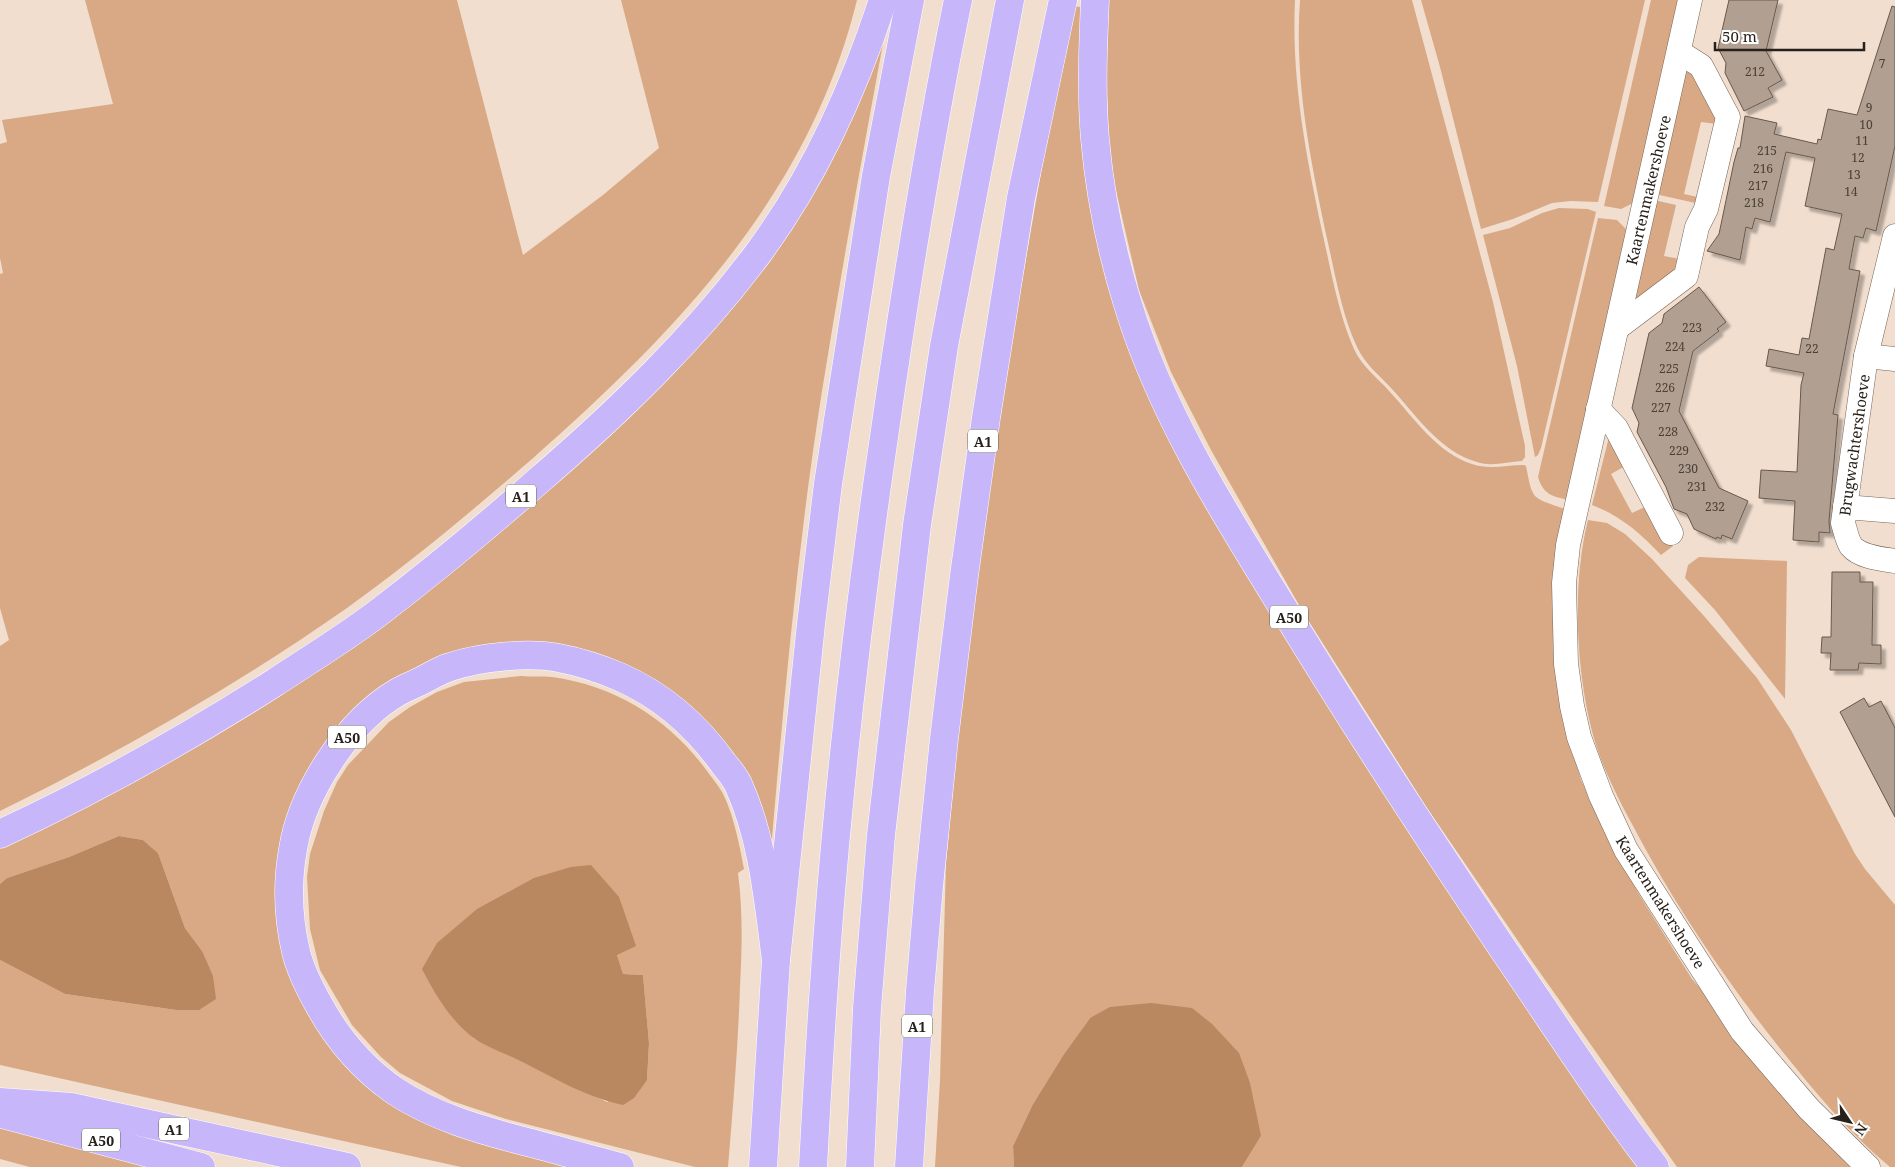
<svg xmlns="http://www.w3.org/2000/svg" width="1895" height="1167" viewBox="0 0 1895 1167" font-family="'Noto Serif',serif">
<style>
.green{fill:#d8a984;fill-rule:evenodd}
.water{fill:#b98760}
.building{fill:#b19f91;stroke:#68584b;filter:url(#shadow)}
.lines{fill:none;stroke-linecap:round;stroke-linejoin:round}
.minor-casing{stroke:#766659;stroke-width:25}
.motorway-casing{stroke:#fff;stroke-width:29}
.minor{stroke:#fff;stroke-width:24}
.motorway{stroke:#c7b7fa;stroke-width:28}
.labels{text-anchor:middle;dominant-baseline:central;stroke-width:4.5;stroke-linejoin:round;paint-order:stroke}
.number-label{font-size:12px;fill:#4a4038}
.shield{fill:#fff;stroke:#68645f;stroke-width:1}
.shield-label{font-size:14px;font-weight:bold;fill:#28211b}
.street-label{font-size:15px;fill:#28211b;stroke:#fff}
</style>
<defs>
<filter id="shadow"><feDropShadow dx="4.5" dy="4.5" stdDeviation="1" flood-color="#0004"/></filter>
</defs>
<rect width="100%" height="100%" fill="#f1decf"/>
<g class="green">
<path d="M 85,0 L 457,0 L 523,255 L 603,195 L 659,148 L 621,0 L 857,0 C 809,195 678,330 532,459 C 472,511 411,562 347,608 C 237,685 120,752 0,811 L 0,646 L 9,640 L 0,608 L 0,274 L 3,273 L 0,258 L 0,144 L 7,142 L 2,120 L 113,104 Z"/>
<path d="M 891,0 C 867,130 843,260 822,391 C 798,543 784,697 771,850 L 701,717 L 519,647 L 338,736 L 281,896 L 355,1069 L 595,1167 L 461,1167 L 0,1065 L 0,960 L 65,994 L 176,1010 L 202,951 L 185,928 L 158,853 L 143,840 L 119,836 L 69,857 L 7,878 L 0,884 L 0,838 L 328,653 L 739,285 Z"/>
<path d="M 1109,0 L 1295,0 C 1291,81 1307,161 1324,240 C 1332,276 1339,315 1354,349 C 1362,367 1378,378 1390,392 C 1414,418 1437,453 1472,464 C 1489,470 1506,465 1524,465 L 1526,466 C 1533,501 1531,497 1565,509 L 1571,746 L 1581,780 L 1614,849 L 1640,896 L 1692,979 L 1854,1167 L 1677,1167 L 1529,957 L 1427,808 L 1303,612 L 1211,450 L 1171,372 L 1139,290 L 1114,182 L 1109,140 L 1106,75 Z"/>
<path d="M 1300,0 L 1412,0 L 1493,302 L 1525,446 L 1525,457 L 1522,461 C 1507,462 1491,467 1477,462 C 1440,452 1416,415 1392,389 C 1380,376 1366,365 1358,349 C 1342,316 1336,278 1328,243 C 1311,163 1294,82 1300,0 Z"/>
<polygon points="1421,0 1645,0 1598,202 1571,201 1552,203 1513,219 1481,229 1440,67"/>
<polygon points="1651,0 1682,0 1637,201 1621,209 1604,206"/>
<polygon points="1073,6 1086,8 1084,115 1146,369 1647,1167 1242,1167 1261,1136 1090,1018 1064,1054 1033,1104 1013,1146 1014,1167 935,1167 940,1080 946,863 958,736 984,522 1014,327 1045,150"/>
<polygon points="1682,71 1696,74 1720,117 1717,124 1701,122 1684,194 1702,198 1700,204 1655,194"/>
<polygon points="1654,200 1676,205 1664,256 1680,259 1679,271 1641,301 1631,300"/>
<polygon points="1559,208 1588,209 1596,212 1541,448 1538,455 1535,457 1517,366 1483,235 1510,228 1542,213"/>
<path d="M 1598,218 L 1617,220 L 1627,230 L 1570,500 C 1554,497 1543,495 1538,477 Z"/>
<path d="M 1610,433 L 1627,465 L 1611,474 L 1632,513 L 1647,506 L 1673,546 L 1661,555 C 1640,533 1621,516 1592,505 Z"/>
<path d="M 1588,520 L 1607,523 L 1625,534 L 1652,559 L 1704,616 L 1757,678 L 1791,730 L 1855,854 L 1865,869 L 1895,905 L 1895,1167 L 1890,1167 C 1849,1133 1815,1092 1782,1051 C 1731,987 1686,922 1646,850 C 1629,818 1609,784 1597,748 C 1576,682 1571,587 1588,520 Z"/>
<polygon points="1699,557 1787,561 1785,699 1715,610 1685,578 1688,565"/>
<path d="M 521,676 C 531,677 542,676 552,677 C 616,686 669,719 707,771 C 712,778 718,785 722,792 C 733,812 740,847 744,869 L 738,873 C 743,911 742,949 740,987 C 738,1047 733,1107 728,1167 L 695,1167 L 506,1119 L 452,1101 L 400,1073 L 381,1057 L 352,1025 L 320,970 L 310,929 L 307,877 L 310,854 L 324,811 L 337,782 L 348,765 L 389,722 L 410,707 L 437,692 L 464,682 ZM 617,955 L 623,974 L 643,975 L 649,1043 L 647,1080 L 607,1102 L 473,1038 Z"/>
<polygon points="0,1127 150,1167 30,1167 0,1159"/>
</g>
<g class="water">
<polygon points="119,836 143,840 158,853 185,928 202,951 213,976 216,999 199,1010 176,1010 65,994 0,960 0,884 7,878 69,857"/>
<path d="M 591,865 L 619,897 L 636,946 L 617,955 L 623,974 L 643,975 L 649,1043 L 647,1080 L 634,1098 L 623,1105 C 584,1097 548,1074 512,1057 C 499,1051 482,1045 471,1036 C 449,1018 435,994 422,969 L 437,943 L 477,909 L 534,878 L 571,867 Z"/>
<polygon points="1151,1003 1192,1008 1212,1024 1239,1053 1250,1083 1261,1136 1242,1167 1014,1167 1013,1146 1033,1104 1064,1054 1090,1018 1110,1007"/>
</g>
<g class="building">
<polygon points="1729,0 1778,0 1766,51 1782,80 1768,88 1773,97 1744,111 1725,73 1726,63 1718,48"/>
<polygon points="1892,6 1895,7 1895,146 1876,231 1866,228 1863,238 1855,236 1849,269 1860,271 1833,414 1838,415 1829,521 1830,533 1819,532 1819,542 1793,540 1795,501 1759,498 1761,470 1797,472 1801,385 1804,373 1766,366 1769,349 1799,355 1802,338 1809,339 1826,248 1834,250 1842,214 1805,206 1815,158 1786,152 1770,222 1755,218 1752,229 1746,227 1740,260 1707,251 1719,234 1734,162 1738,148 1740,148 1745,116 1777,123 1774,134 1817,144 1818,139 1821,140 1828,109 1857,115"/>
<polygon points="1699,287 1726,322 1717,329 1719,331 1693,351 1679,411 1719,488 1748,501 1732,539 1722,535 1721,539 1717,537 1716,539 1694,529 1687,514 1674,509 1666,487 1637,432 1639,423 1632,408 1649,333 1662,323 1664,314"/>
<polygon points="1832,572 1860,572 1860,582 1873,582 1872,645 1881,645 1881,664 1859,663 1858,670 1830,670 1831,653 1821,653 1822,637 1831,637"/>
<polygon points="1864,698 1869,707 1881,701 1895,728 1895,817 1840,712"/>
</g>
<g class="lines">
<defs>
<g id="minor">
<polyline points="1690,0 1568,545 1564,583 1565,624 1566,664 1572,706 1579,737 1601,796 1626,850 1742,1031 1809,1109 1868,1167"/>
<path d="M 1895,236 L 1866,356 L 1843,523 C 1845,529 1847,540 1851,546 C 1860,557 1881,559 1895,561"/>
<polyline points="1617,328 1686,276 1697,227 1706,209 1728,117 1701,66 1679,52"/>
<polyline points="1866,356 1895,359"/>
<polyline points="1598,409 1616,428 1671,533"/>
<polyline points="1845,507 1895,511"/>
</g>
<g id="motorway">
<path d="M 1095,0 C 1093,46 1091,93 1095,139 C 1100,196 1112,254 1129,308 C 1166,427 1237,532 1301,637 C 1366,743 1434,846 1503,949 C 1553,1022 1601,1097 1655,1167"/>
<path d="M 0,834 C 95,790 186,739 274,683 C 309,660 345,638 378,613 C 433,571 486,527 538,481 C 618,412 696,337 759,252 C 815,176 854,89 883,0"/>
<polyline points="0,1102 71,1107 347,1167"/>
<polyline points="2,1114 201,1167"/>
<path d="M 620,1167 C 589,1159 558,1150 527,1142 C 481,1130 434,1117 395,1091 C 362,1068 338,1040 319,1005 C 310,989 300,969 296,952 C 288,918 287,882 293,849 C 302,792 348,721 398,692 C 405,688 413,685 421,681 C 431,676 440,670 450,667 C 480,657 528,652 559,658 C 580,662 601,669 620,677 C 663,696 696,725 723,763 C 728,769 734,776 738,784 C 763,839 768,900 776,960"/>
<polyline points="763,1167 776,960 811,624 828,484 876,176 910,0"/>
<path d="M 813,1167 C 819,1053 826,939 837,825 C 849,695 865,566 884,437 C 905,291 928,145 958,0"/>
<polyline points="860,1167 867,1008 881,835 917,525 944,346 1010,0"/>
<polyline points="909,1167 920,991 929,886 944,739 964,576 986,418 1021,198 1063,0"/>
</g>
</defs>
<use href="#minor" class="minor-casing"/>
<use href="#motorway" class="motorway-casing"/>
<use href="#minor" class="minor"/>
<use href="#motorway" class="motorway"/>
</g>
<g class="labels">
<g class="number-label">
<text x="1882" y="63">7</text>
<text x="1755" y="71">212</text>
<text x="1869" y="107">9</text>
<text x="1866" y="124">10</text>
<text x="1862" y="140">11</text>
<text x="1767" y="150">215</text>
<text x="1858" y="157">12</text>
<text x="1763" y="168">216</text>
<text x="1854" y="174">13</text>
<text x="1758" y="185">217</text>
<text x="1851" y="191">14</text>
<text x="1754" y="202">218</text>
<text x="1692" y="327">223</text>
<text x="1675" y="346">224</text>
<text x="1812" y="348">22</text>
<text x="1669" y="368">225</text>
<text x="1665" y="387">226</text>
<text x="1661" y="407">227</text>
<text x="1668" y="431">228</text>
<text x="1679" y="450">229</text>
<text x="1688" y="468">230</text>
<text x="1697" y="486">231</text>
<text x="1715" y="506">232</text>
</g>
<g class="shield">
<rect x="968" y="429.5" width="30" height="23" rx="4"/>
<rect x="506" y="484.5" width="30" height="23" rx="4"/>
<rect x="1270" y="605.5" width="38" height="23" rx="4"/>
<rect x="328" y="725.5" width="38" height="23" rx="4"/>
<rect x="902" y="1014.5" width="30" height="23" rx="4"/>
<rect x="159" y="1117.5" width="30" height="23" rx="4"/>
<rect x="82" y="1128.5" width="38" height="23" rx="4"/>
</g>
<g class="shield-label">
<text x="983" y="441">A1</text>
<text x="521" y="496">A1</text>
<text x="1289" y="617">A50</text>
<text x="347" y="737">A50</text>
<text x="917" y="1026">A1</text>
<text x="174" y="1129">A1</text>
<text x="101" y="1140">A50</text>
</g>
<g class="street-label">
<text transform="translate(1648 190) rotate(-77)">Kaartenmakershoeve</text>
<text transform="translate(1854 445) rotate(-82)">Brugwachtershoeve</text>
<text transform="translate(1661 902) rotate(58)">Kaartenmakershoeve</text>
</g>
</g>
<g transform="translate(1850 1122) rotate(125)" stroke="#ffffff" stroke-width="4" paint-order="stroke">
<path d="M0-4L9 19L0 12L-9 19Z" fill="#28211b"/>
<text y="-8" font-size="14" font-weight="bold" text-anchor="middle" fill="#28211b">N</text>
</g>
<path d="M1715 42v8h149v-8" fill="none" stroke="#28211b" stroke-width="2.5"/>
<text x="1722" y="42" font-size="15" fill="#28211b" stroke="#ffffff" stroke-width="4" paint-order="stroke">50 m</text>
</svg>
